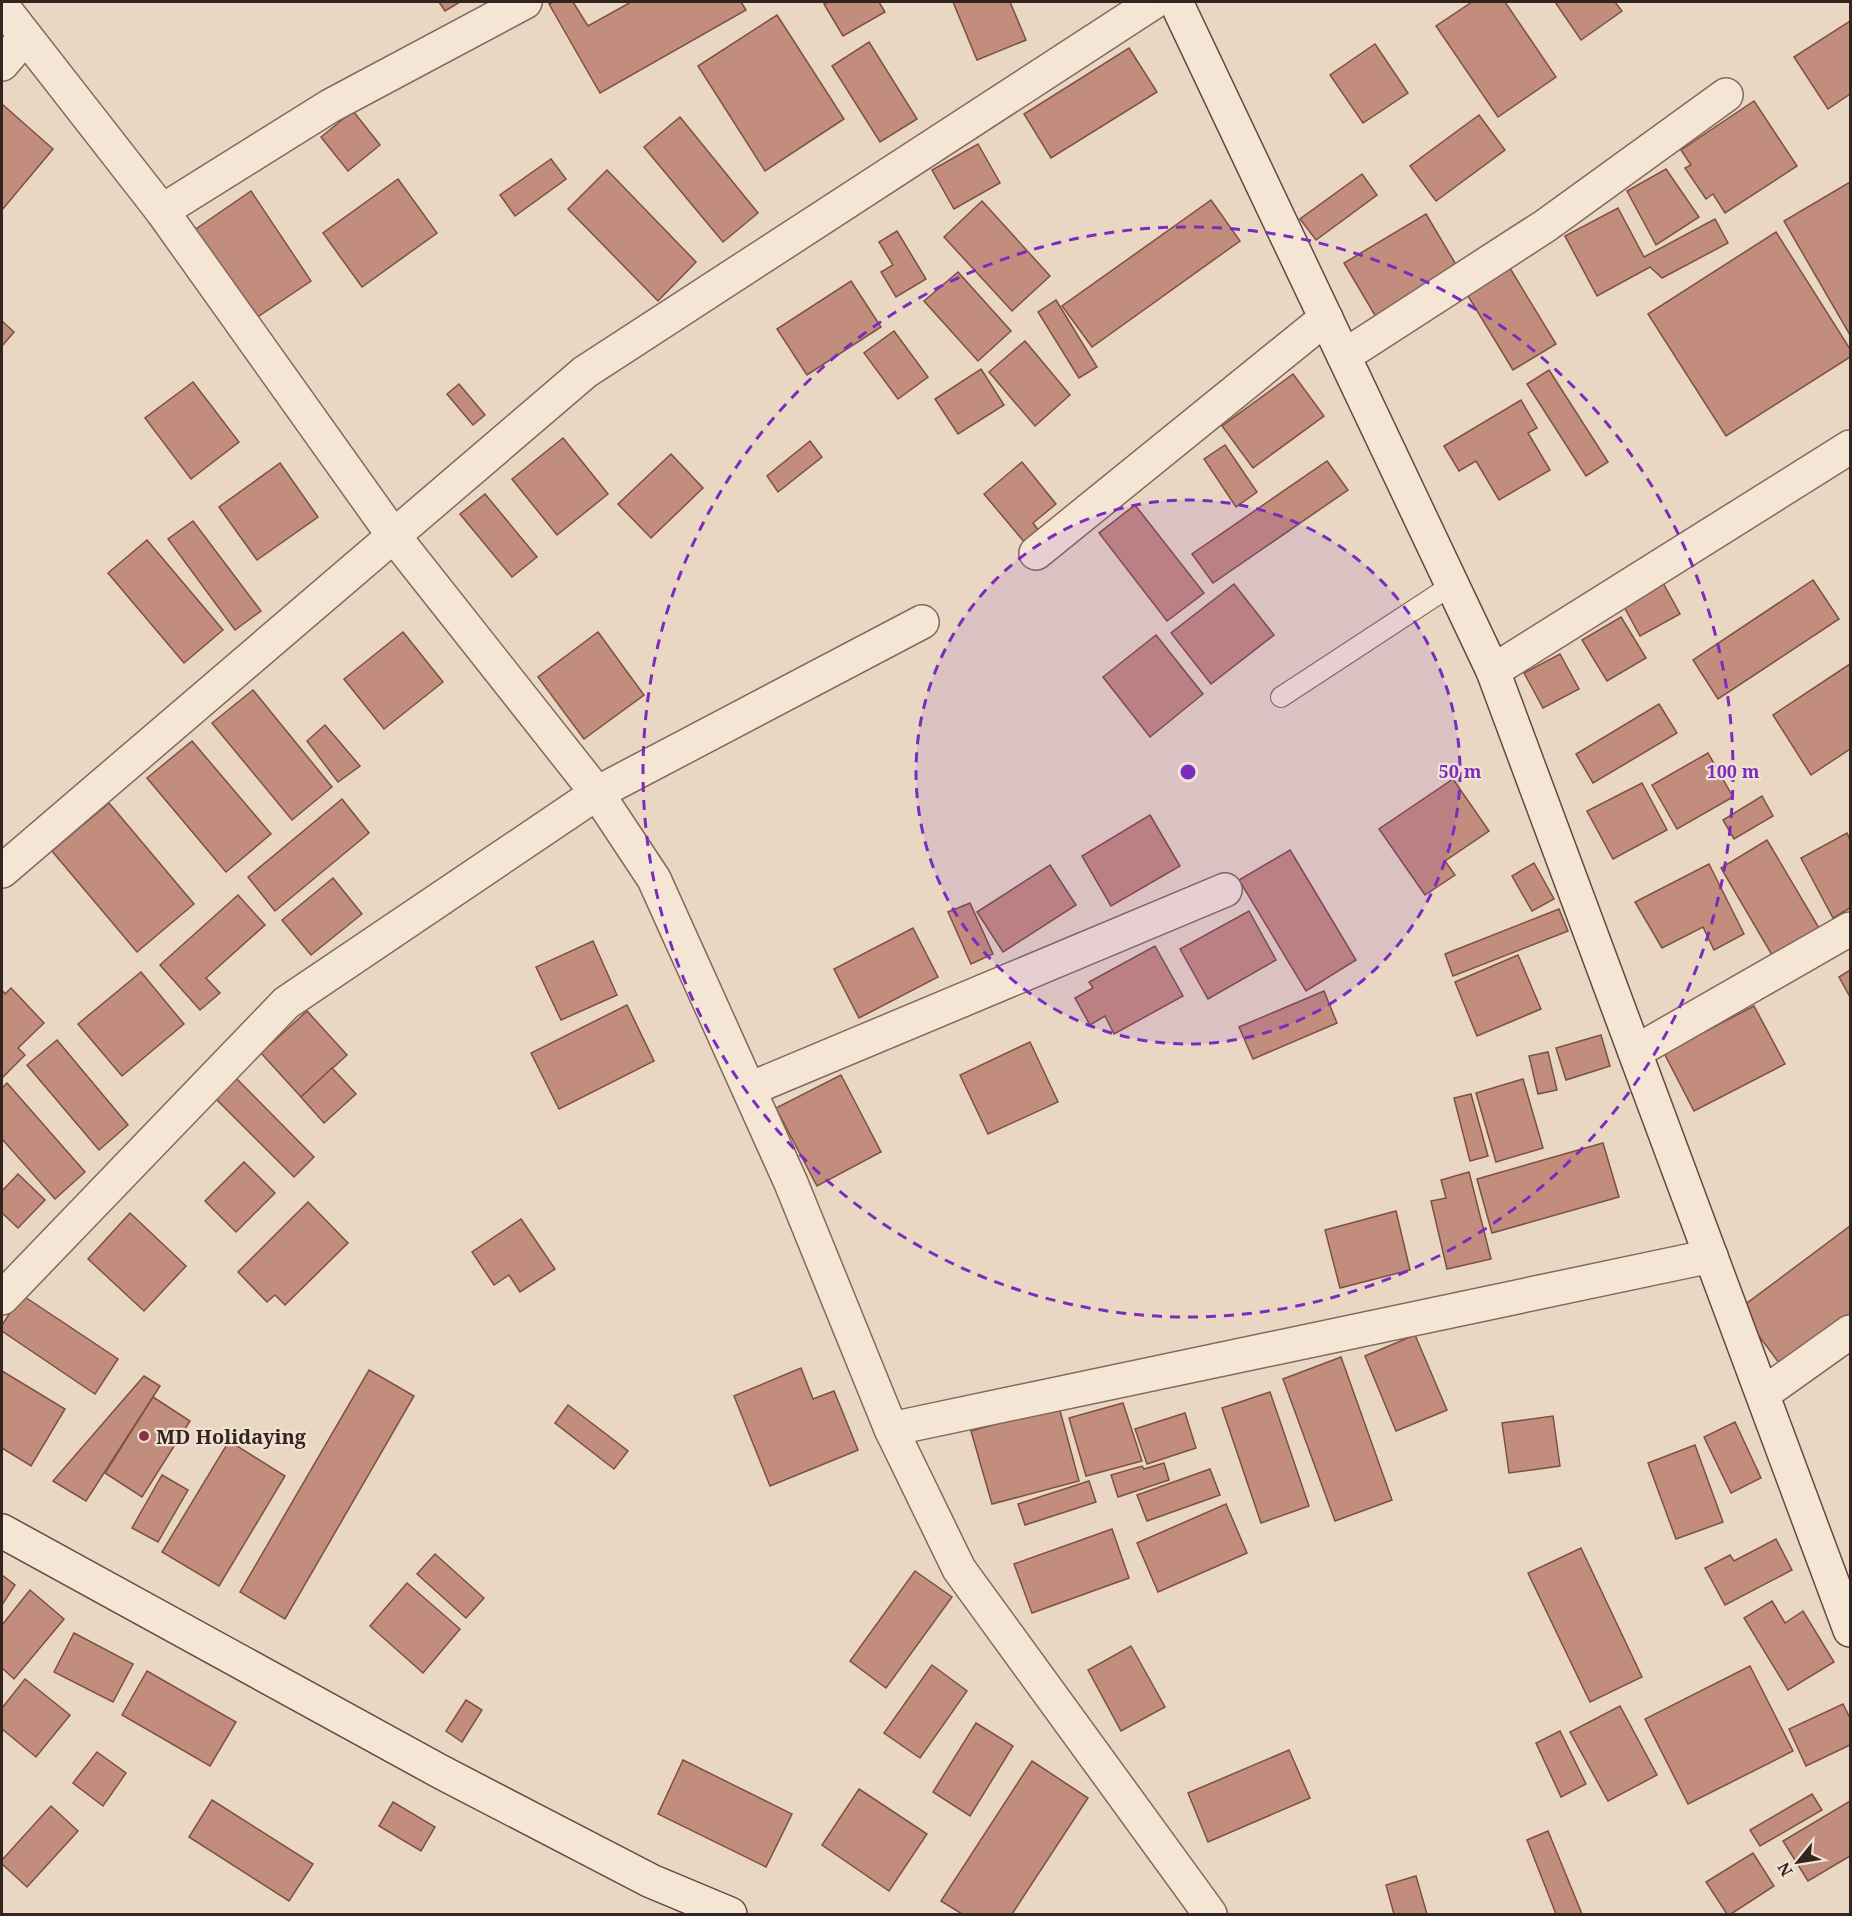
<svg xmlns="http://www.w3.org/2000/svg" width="1852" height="1916" viewBox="0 0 1852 1916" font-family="'Noto Serif',serif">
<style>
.building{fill:#c38d7d;stroke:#7d5044;stroke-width:1.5}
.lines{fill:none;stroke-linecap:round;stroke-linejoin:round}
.lane-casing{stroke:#81695c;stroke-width:22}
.street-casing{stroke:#81695c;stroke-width:36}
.secondary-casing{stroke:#634a3f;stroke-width:36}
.lane{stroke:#f5e5d5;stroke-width:20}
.street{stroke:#f5e5d5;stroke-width:33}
.secondary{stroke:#f5e5d5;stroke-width:33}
.ring{fill:none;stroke:#7b2cbf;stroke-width:3;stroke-dasharray:10 8}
.poi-dot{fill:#893343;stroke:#f1e2d2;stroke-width:2}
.labels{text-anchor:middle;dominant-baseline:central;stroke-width:4.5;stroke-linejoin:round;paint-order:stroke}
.poi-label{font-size:20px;font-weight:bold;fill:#32241e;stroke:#f1e2d2;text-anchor:start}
.centre{fill:#7b2cbf;stroke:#f1e2d2;stroke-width:3}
.ring-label{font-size:18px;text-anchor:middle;font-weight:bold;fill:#7b2cbf;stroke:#f1e2d2;stroke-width:4.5;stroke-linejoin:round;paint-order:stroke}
</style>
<rect width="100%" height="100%" fill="#e9d6c3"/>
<g class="building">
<polygon points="439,2 460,2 445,11"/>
<polygon points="554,2 573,2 588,26 631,2 741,2 746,10 600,93 549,4"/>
<polygon points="829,2 879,2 885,12 843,36 824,4"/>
<polygon points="953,2 1010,2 1026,40 977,60"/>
<polygon points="1472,2 1505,2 1556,77 1498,117 1436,26"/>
<polygon points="1555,2 1615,2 1622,11 1581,40"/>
<polygon points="777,15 844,119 765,171 698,66"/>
<polygon points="1850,21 1850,94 1828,109 1794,57"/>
<polygon points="869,42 917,119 880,142 832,66"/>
<polygon points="1375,44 1408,93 1363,123 1330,75"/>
<polygon points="1129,48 1157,92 1051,158 1024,114"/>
<polygon points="1754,101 1797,166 1725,213 1713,194 1706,199 1685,168 1691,165 1681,150"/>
<polygon points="2,104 53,149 2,210"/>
<polygon points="353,111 380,145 348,171 321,137"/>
<polygon points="1479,115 1505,150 1436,201 1410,166"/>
<polygon points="680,117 758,213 723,242 644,147"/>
<polygon points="978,144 1000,183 954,209 932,170"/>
<polygon points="551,159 566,179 515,216 500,195"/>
<polygon points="1666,169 1699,217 1656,245 1627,191"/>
<polygon points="607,170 696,262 658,301 568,209"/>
<polygon points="1362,174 1377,195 1316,240 1300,219"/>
<polygon points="398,179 437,233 362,287 323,233"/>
<polygon points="1850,182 1850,335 1784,221"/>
<polygon points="251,191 311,281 253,320 193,231"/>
<polygon points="1211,200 1240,241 1092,347 1062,306"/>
<polygon points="982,201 1050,276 1012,311 944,237"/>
<polygon points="1618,208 1644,257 1715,219 1728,243 1662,278 1650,267 1597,296 1565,236"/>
<polygon points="1426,214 1458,268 1376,317 1344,263"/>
<polygon points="897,231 926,279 896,297 881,272 893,265 879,242"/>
<polygon points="1776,232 1850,349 1850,357 1726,436 1648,314"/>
<polygon points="1508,265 1556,344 1513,370 1465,291"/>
<polygon points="958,272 1011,331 978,361 924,301"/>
<polygon points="851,281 881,327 807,375 777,329"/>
<polygon points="1056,300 1097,367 1079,378 1038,312"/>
<polygon points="2,321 14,332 2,346"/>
<polygon points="894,331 928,377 898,399 864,353"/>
<polygon points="1025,341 1070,395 1035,426 989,372"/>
<polygon points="981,369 1004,405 958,434 935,399"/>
<polygon points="1549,370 1608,462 1586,476 1527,384"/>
<polygon points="1293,374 1324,416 1253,468 1222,426"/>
<polygon points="193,382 239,442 191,479 145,418"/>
<polygon points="459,384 485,415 473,425 447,394"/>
<polygon points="1521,400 1537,428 1528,433 1550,470 1499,500 1476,461 1459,471 1444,446"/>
<polygon points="563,438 608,494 557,535 512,479"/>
<polygon points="810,441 822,457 778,492 767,476"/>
<polygon points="1225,445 1257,492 1236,507 1204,459"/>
<polygon points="671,454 703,488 651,538 618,504"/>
<polygon points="1327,461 1348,490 1213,583 1192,554"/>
<polygon points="1022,462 1056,504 1033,523 1039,531 1025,543 984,494"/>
<polygon points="280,463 318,517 257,560 219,507"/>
<polygon points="485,494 537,557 512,577 460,514"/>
<polygon points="1135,505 1204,593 1167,621 1099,533"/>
<polygon points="193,521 261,611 235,630 168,539"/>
<polygon points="147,540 223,630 184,663 108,573"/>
<polygon points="1813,580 1839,619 1718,699 1693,660"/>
<polygon points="1662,581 1680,614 1640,636 1622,603"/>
<polygon points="1234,584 1274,635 1211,684 1171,633"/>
<polygon points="1621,617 1646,658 1607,681 1582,640"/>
<polygon points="403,632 443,682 384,729 344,679"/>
<polygon points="598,632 644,695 584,739 538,677"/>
<polygon points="1156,635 1203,694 1150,737 1103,677"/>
<polygon points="1560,654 1579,689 1543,708 1524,673"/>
<polygon points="1850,664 1850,749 1811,775 1773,715"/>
<polygon points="253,690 332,787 292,820 212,723"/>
<polygon points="1659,704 1677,733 1593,783 1576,754"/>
<polygon points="325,725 360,766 338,782 307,741"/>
<polygon points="192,741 271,834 226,872 147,778"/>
<polygon points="1708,753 1733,797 1677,829 1652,785"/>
<polygon points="1453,779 1489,831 1445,861 1455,875 1425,895 1379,829"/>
<polygon points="1642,783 1667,830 1613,859 1587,811"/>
<polygon points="1762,796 1773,816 1734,839 1723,820"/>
<polygon points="342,799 369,833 275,911 248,877"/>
<polygon points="109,803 194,904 137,952 52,851"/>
<polygon points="1150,815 1180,866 1111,906 1082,856"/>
<polygon points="1847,833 1850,840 1850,908 1833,918 1801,858"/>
<polygon points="1767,840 1819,928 1772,955 1721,868"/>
<polygon points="1290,850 1356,960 1306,991 1239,880"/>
<polygon points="1534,863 1554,899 1532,911 1512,876"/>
<polygon points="1709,864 1744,934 1714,950 1703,927 1662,948 1635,902"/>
<polygon points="1050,865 1076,905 1003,952 977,912"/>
<polygon points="333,878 362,914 311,955 282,920"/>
<polygon points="238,895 265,925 206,978 220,993 200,1010 160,965"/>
<polygon points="970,903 993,954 971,964 948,912"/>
<polygon points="1559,909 1568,931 1453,976 1445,954"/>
<polygon points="1249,911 1276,960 1208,999 1180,949"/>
<polygon points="913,928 938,977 859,1018 834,969"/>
<polygon points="593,941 617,995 561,1020 536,967"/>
<polygon points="1155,946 1183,996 1114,1034 1105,1016 1090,1025 1075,998 1093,988 1089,982"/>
<polygon points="1518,955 1541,1009 1477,1036 1455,982"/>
<polygon points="1850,970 1850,997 1839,977"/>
<polygon points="141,972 184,1024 122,1076 78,1024"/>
<polygon points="11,988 44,1023 18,1048 25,1055 2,1078 2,990 5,994"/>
<polygon points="1324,991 1337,1023 1253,1059 1239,1027"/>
<polygon points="627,1005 654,1061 559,1109 531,1053"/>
<polygon points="1754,1006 1785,1064 1694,1111 1664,1053"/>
<polygon points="307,1011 347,1055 301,1097 261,1053"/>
<polygon points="1601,1035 1610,1066 1566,1080 1556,1048"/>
<polygon points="57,1040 128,1125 99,1150 27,1065"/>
<polygon points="1030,1042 1058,1102 988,1134 960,1075"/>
<polygon points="1548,1052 1557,1090 1538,1094 1529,1056"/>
<polygon points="332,1068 356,1094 324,1123 301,1097"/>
<polygon points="841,1075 881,1152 817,1186 776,1108"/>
<polygon points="236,1078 314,1157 294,1177 215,1098"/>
<polygon points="1523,1079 1543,1148 1496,1162 1476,1093"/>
<polygon points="7,1083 85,1172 55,1199 2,1139 2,1088"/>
<polygon points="1471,1094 1488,1156 1470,1161 1454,1098"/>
<polygon points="1603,1143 1619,1197 1492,1233 1477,1179"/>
<polygon points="244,1162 275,1193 236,1232 205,1201"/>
<polygon points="1469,1172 1491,1259 1447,1269 1431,1201 1446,1198 1441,1180"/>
<polygon points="18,1174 45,1200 18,1228 2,1213 2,1191"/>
<polygon points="308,1202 348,1243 285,1305 275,1295 267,1302 238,1272"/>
<polygon points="1396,1211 1410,1270 1340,1288 1325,1230"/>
<polygon points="130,1213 186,1266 144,1311 88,1259"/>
<polygon points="521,1219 555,1269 520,1292 509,1275 494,1285 472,1252"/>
<polygon points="1850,1226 1850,1316 1782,1367 1739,1309"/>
<polygon points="22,1295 118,1359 95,1394 2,1331 2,1325"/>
<polygon points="1415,1335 1447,1410 1396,1431 1365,1356"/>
<polygon points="1341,1357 1392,1500 1335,1521 1283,1379"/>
<polygon points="801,1368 813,1399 834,1391 858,1450 770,1486 734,1396"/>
<polygon points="369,1370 414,1396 285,1619 240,1592"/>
<polygon points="2,1371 65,1409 31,1466 2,1448"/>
<polygon points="144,1376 160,1386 86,1501 53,1481"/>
<polygon points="1270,1392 1309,1506 1261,1523 1222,1408"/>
<polygon points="153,1397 190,1421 142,1497 105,1473"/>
<polygon points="1123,1403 1142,1461 1086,1476 1069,1418"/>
<polygon points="568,1405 628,1451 614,1469 555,1423"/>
<polygon points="1059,1407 1079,1481 992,1504 971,1431"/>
<polygon points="1185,1413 1196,1448 1147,1464 1135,1429"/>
<polygon points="1553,1416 1560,1466 1509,1473 1502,1423"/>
<polygon points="1735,1422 1761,1478 1731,1493 1704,1437"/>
<polygon points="229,1441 285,1476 219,1586 162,1552"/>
<polygon points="1695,1445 1723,1522 1676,1539 1648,1463"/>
<polygon points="1164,1463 1169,1480 1118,1497 1111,1475 1142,1466 1144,1469"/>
<polygon points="1210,1469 1220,1495 1147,1521 1137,1495"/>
<polygon points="162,1475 188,1490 158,1542 132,1528"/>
<polygon points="1089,1481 1096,1502 1025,1525 1018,1504"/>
<polygon points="1226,1504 1247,1553 1158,1592 1137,1543"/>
<polygon points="1112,1529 1129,1578 1032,1613 1014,1564"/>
<polygon points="1776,1539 1792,1570 1725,1605 1705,1568 1730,1555 1734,1561"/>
<polygon points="1581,1548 1642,1677 1590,1702 1528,1573"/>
<polygon points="435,1554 484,1598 466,1618 417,1574"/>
<polygon points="915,1571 952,1597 886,1688 850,1661"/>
<polygon points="2,1575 15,1585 2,1605"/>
<polygon points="407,1583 460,1629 423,1673 370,1626"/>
<polygon points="30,1590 64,1619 14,1679 2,1668 2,1625"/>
<polygon points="1772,1601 1785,1623 1803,1611 1834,1662 1788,1690 1744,1618"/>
<polygon points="74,1633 133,1664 113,1702 54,1672"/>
<polygon points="1131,1646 1165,1707 1121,1731 1088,1670"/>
<polygon points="932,1665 967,1691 920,1758 884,1733"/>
<polygon points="1750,1666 1793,1751 1688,1804 1645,1719"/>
<polygon points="147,1671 236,1722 210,1766 122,1715"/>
<polygon points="25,1679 70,1715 36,1757 2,1729 2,1708"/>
<polygon points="466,1700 482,1710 462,1742 446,1731"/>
<polygon points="1843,1704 1850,1718 1850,1745 1806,1766 1789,1729"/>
<polygon points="1620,1706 1657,1775 1608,1801 1570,1732"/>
<polygon points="976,1723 1013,1746 970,1816 933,1792"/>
<polygon points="1560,1731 1586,1784 1561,1797 1536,1743"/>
<polygon points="1289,1750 1310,1798 1208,1842 1188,1793"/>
<polygon points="97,1752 126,1773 103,1806 73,1783"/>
<polygon points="683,1760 792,1814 766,1867 658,1814"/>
<polygon points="1032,1761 1088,1798 1012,1914 962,1914 941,1901"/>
<polygon points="859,1789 927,1834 889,1891 822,1845"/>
<polygon points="1812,1794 1822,1810 1760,1846 1750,1830"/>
<polygon points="212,1800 313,1864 289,1901 189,1837"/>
<polygon points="1850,1801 1850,1856 1808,1881 1783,1841"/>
<polygon points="393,1802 435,1827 421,1851 379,1826"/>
<polygon points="51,1806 78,1831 27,1887 2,1864 2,1860"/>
<polygon points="1548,1831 1582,1914 1556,1914 1527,1840"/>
<polygon points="1753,1853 1774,1886 1731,1914 1727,1914 1706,1882"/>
<polygon points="1416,1876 1427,1914 1394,1914 1386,1885"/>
</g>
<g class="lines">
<defs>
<polyline id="lane" points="1281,697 1452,585"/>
<g id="street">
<polyline points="2,6 162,211 393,535 597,793 654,879 791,1183 891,1429 959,1569 1210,1914"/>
<polyline points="2,64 25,37"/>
<polyline points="162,211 330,106 525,2"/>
<polyline points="1344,356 1545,226 1726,95"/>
<polyline points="1036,553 1326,318"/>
<polyline points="1493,671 1850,447"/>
<polyline points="2,871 585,372 1154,2"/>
<polyline points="1635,1052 1850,929"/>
<polyline points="750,1089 1225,890"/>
<polyline points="2,1298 286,1003 597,793 922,622"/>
<polyline points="1763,1394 1850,1332"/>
<polyline points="891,1429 1711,1256"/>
</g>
<g id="secondary">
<polyline points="1176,2 1493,671 1850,1630"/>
<polyline points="2,1531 441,1772 651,1881 730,1914"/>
</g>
</defs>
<use href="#lane" class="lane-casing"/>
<use href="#street" class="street-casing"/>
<use href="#secondary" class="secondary-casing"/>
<use href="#lane" class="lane"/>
<use href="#street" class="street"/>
<use href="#secondary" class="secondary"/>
</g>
<circle cx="1188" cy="772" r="272" fill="#7b2cbf" fill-opacity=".12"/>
<g class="ring">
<circle cx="1188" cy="772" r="272"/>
<circle cx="1188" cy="772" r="545"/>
</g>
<circle class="poi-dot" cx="144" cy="1436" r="6"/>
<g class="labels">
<g class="poi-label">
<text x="156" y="1436">MD Holidaying</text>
</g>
</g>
<circle cx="1188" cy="772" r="9" class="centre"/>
<g class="ring-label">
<text x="1460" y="778">50 m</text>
<text x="1733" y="778">100 m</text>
</g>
<rect width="1852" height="1916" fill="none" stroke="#32241e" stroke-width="6"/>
<g transform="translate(1798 1862) rotate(240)" stroke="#f1e2d2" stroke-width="4.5" paint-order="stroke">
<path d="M0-4.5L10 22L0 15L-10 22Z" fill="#32241e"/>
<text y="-9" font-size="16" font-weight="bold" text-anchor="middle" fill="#32241e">N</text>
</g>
</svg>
